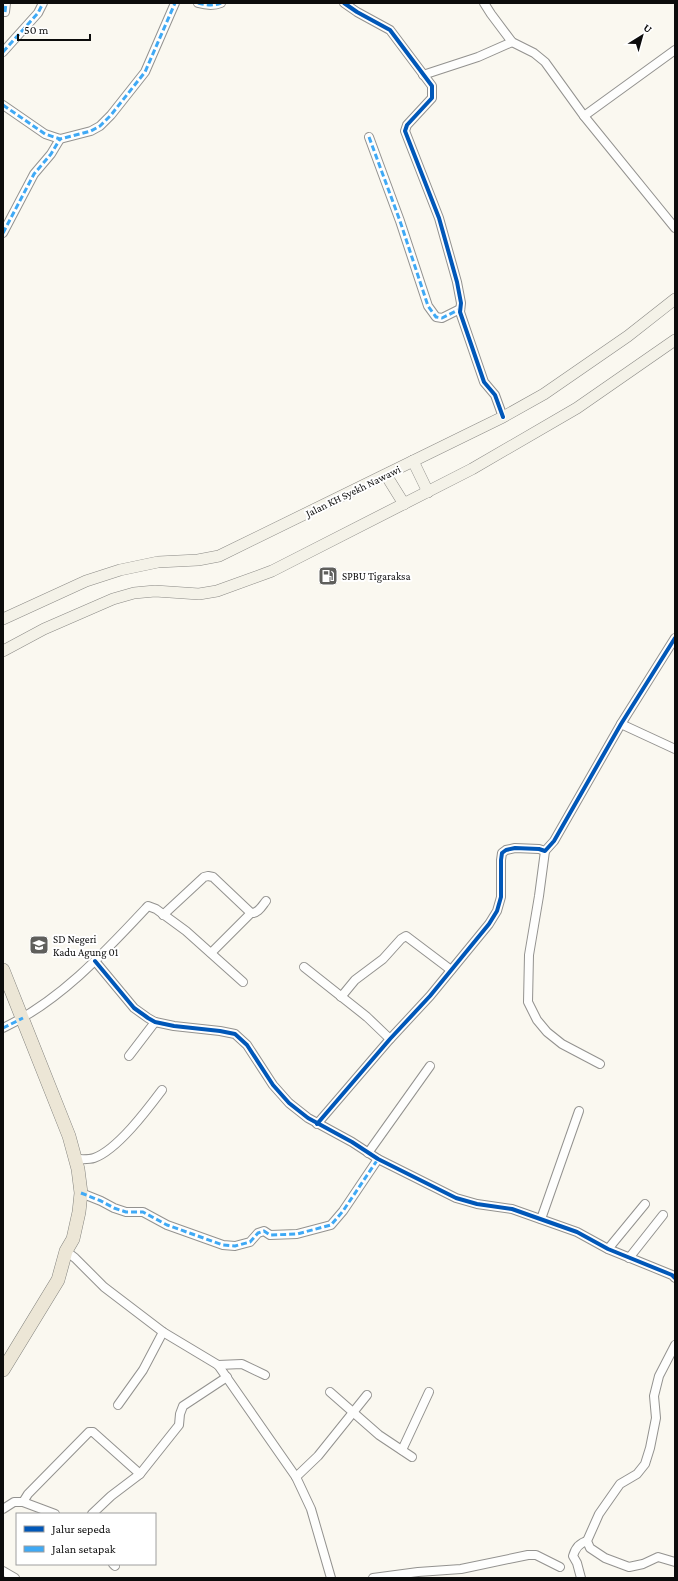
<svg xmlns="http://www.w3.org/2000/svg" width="678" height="1581" viewBox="0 0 678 1581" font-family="'Crimson Pro',serif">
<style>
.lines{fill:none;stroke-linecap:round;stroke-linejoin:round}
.minor-casing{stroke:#93928f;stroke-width:10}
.secondary-casing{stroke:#8a8985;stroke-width:12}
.primary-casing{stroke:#80807c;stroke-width:14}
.minor{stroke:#fefefd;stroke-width:8}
.secondary{stroke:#f4f2e8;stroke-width:11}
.primary{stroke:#ece6d6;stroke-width:13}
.quiet{stroke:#3fa9f5;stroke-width:3;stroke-dasharray:6 3;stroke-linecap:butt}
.cycleway-casing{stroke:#fff;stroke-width:6}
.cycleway{stroke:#0057b8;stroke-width:4}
.labels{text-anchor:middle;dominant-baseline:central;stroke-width:4;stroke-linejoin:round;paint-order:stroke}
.street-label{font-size:11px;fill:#0c0c0c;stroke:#fff}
.poi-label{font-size:11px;fill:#0c0c0c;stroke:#fff;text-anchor:start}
</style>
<rect width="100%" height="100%" fill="#faf8f0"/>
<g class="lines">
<defs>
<g id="minor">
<path d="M 198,3 C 205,5 214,6 221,3"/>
<polyline points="344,3 357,12 390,30 432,86 432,98 407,125 405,131 439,218 457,282 461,303 460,312 484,382 495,395 503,417"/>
<polyline points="484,3 491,14 512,42 534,53 545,62 584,116 675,228"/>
<polyline points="5,12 6,3"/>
<polyline points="3,52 38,13 43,3"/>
<polyline points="423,75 478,57 512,42"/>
<polyline points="3,105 45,134 60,139 91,131 100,126 111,115 145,72 175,3"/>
<polyline points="584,116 675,50"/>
<polyline points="369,137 400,221 428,306 436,317 442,318 460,309"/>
<polyline points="3,233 34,174 51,154 60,139"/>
<polyline points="621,724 675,749"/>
<polyline points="545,851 539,896 529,955 528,1002 537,1020 547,1032 562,1044 600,1064"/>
<polyline points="163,915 204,877 208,876 213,877 251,913"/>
<path d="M 211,953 L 251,913 C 258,914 262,906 266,901"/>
<polyline points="95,961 134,1008 148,1018 155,1022 174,1026 220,1031 235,1034 247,1045 273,1085 289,1103 308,1118 352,1142 378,1159 456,1198 477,1204 512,1209 577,1232 608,1249 672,1275 675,1278"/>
<polyline points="304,967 367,1017 390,1039"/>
<polyline points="341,997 355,980 383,959 401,939 406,936 451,970"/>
<path d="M 3,1028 C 60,1001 105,952 148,906 L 156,909 L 186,931 L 243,982"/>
<polyline points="129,1056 155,1022"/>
<polyline points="317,1124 390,1039 430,996 489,924 497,911 501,897 501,860 502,853 506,850 515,848 539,849 545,851 554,841 621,724 675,638"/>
<polyline points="368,1153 430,1066"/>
<path d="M 75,1159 C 81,1159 88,1160 94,1158 C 117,1150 147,1110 162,1090"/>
<polyline points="81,1193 101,1201 114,1208 126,1212 143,1212 167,1225 223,1245 235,1246 250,1242 258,1233 264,1231 270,1235 297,1234 331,1225 343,1211 378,1159"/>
<polyline points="541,1219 579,1111"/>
<polyline points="608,1249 645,1204"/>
<polyline points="66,1251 75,1258 104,1287 163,1332 218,1365 296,1477 311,1509 331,1578"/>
<polyline points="629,1258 663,1215"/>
<polyline points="675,1345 659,1376 654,1396 656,1418 650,1448 645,1464 637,1474 620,1484 599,1514 587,1541 590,1548 605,1558 629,1567 643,1564 658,1557 675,1562"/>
<polyline points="218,1365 242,1364 265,1375"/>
<polyline points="330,1392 379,1435 412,1457"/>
<polyline points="118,1405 143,1370 163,1332"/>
<polyline points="402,1450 429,1392"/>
<polyline points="296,1477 318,1456 367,1395"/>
<polyline points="23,1502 55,1514"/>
<polyline points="3,1509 14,1502 23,1502 28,1494 89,1432 93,1432 140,1474"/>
<polyline points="92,1514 111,1496 140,1474 179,1425 180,1414 183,1406 227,1377"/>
<polyline points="113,1564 115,1566"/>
<polyline points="3,1571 15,1578"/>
<polyline points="373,1578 418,1572 461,1569 528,1555 536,1555 560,1567"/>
<path d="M 581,1578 L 577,1563 L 573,1556 C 575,1549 579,1543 587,1541"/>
</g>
<g id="secondary">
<polyline points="413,461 428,492"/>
<polyline points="386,475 404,504"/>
<polyline points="3,619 86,581 120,570 158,562 198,560 219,556 503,417 544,394 628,336 675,299"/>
<polyline points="3,651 44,629 113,599 134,593 155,591 199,594 217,591 272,571 472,469 577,408 675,340"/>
</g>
<polyline id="primary" points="3,970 69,1136 78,1169 81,1193 79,1212 73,1239 66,1251 58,1280 3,1370"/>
</defs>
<use href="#minor" class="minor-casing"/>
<use href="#secondary" class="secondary-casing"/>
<use href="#primary" class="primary-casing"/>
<use href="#minor" class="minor"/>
<use href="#secondary" class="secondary"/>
<use href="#primary" class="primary"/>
<g class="quiet">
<path d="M 198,3 C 205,5 214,6 221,3"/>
<polyline points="5,12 6,3"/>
<polyline points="3,52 38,13 43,3"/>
<polyline points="3,105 45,134 60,139 91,131 100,126 111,115 145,72 175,3"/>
<polyline points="369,137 400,221 428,306 436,317 442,318 460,309"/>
<polyline points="3,233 34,174 51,154 60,139"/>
<polyline points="3,1028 23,1018"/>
<polyline points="81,1193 101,1201 114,1208 126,1212 143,1212 167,1225 223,1245 235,1246 250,1242 258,1233 264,1231 270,1235 297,1234 331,1225 343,1211 378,1159"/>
</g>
<defs>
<g id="cycleway">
<polyline points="344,3 357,12 390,30 432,86 432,98 407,125 405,131 439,218 457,282 461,303 460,312 484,382 495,395 503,417"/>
<polyline points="95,961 134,1008 148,1018 155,1022 174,1026 220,1031 235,1034 247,1045 273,1085 289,1103 308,1118 352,1142 378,1159 456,1198 477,1204 512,1209 577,1232 608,1249 672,1275 675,1278"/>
<polyline points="317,1124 390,1039 430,996 489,924 497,911 501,897 501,860 502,853 506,850 515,848 539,849 545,851 554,841 621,724 675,638"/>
</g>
</defs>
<use href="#cycleway" class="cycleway-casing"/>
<use href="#cycleway" class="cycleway"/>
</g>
<defs>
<symbol id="fuel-square" viewBox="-11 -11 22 22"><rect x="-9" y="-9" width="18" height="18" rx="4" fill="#5f5f5c" stroke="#fff"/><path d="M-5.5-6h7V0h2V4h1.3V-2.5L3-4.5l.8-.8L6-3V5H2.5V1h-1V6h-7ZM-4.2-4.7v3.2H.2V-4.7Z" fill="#fff"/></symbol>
<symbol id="school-square" viewBox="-11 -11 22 22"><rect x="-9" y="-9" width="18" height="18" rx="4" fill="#5f5f5c" stroke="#fff"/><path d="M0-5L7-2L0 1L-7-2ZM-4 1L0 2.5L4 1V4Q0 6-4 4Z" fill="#fff"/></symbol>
</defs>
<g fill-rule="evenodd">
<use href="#fuel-square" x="317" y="565" width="22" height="22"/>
<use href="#school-square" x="28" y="934" width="22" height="22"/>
</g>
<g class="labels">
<g class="street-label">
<text transform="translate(353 491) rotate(-26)">Jalan KH Syekh Nawawi</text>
</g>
<g class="poi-label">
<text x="342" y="576">SPBU Tigaraksa</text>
<text x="53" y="939">SD Negeri<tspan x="53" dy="13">Kadu Agung 01</tspan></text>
</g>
</g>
<rect width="678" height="1581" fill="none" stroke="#0c0c0c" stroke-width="8"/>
<rect x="16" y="1513" width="140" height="52" fill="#ffffff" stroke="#9e9e9e"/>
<rect x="24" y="1526" width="20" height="6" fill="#0057b8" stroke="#9e9e9e"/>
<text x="52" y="1533" font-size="12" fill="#0c0c0c">Jalur sepeda</text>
<rect x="24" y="1546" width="20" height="6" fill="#3fa9f5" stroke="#9e9e9e"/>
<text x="52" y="1553" font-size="12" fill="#0c0c0c">Jalan setapak</text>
<g transform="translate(642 36) rotate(37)" stroke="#ffffff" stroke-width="3" paint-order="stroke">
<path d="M0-3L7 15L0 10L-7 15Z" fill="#0c0c0c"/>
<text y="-6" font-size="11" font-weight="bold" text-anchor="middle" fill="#0c0c0c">U</text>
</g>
<path d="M18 34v6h72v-6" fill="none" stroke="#0c0c0c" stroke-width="2"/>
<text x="24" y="34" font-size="12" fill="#0c0c0c" stroke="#ffffff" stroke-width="3" paint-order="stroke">50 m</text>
</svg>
